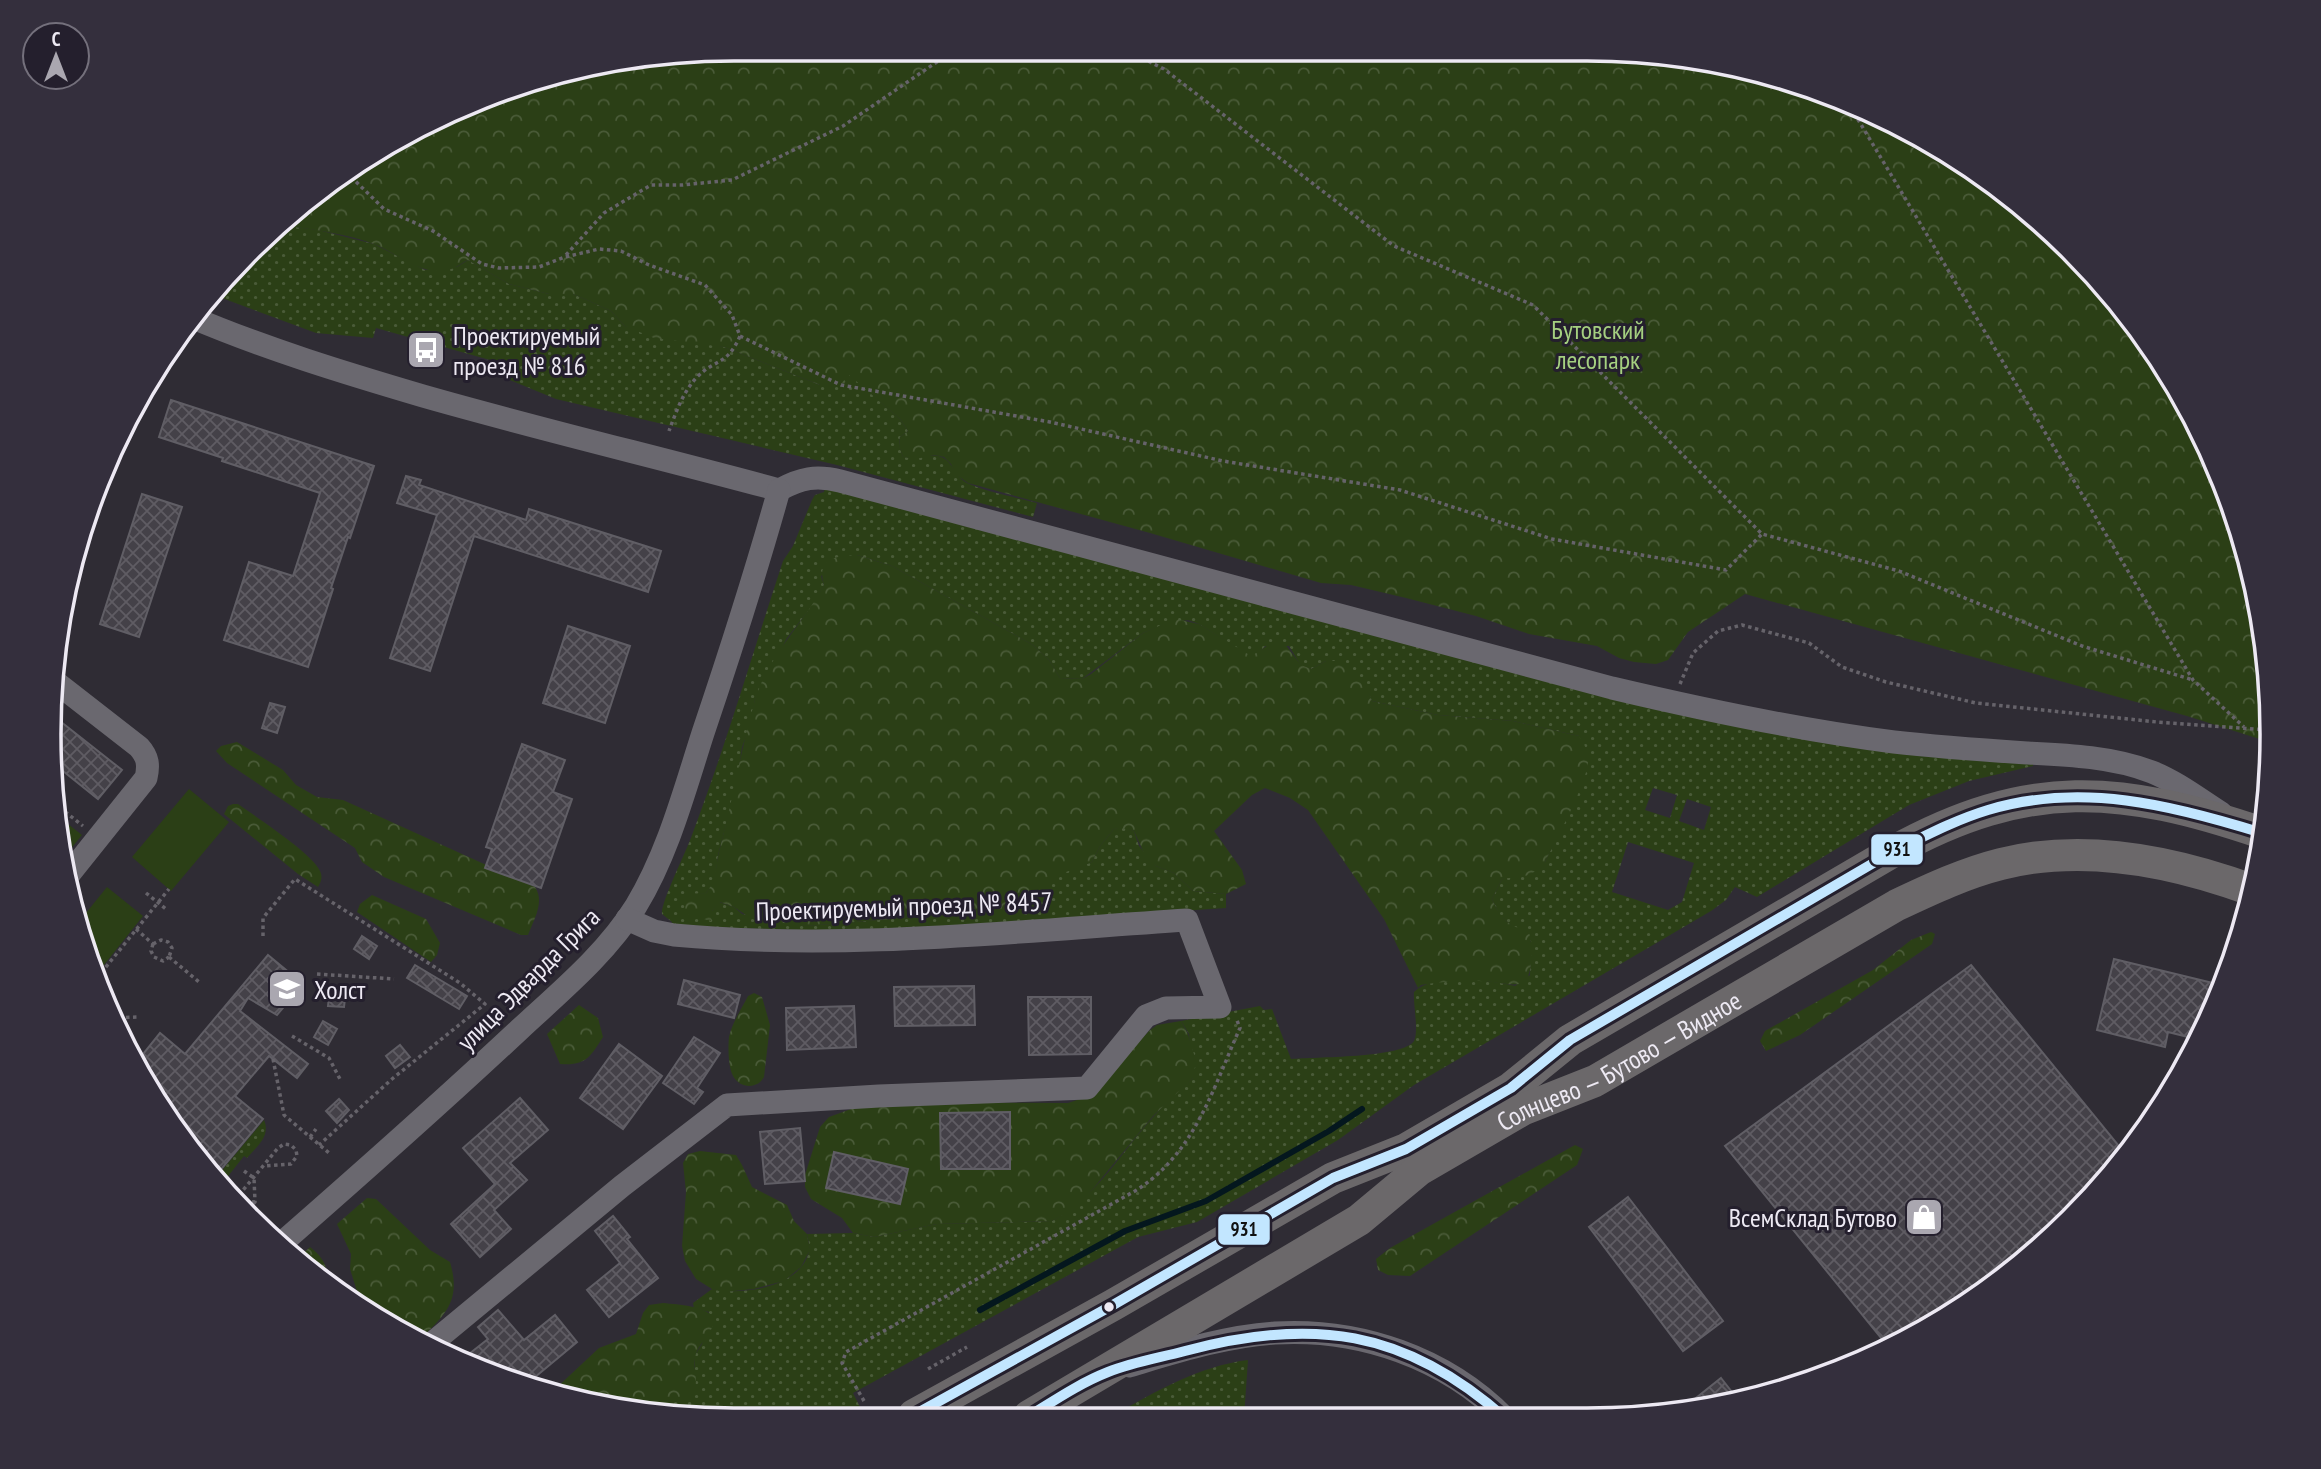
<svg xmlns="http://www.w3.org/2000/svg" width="2321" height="1469" viewBox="0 0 2321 1469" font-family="'PT Sans Narrow',sans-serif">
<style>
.grass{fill:url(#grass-dots);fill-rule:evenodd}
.forest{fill:url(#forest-crowns)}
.park{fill:#2b3f16}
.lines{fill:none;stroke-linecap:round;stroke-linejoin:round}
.stream{stroke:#04171e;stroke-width:6}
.building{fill:url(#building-cross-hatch);stroke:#605e65;stroke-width:2}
.path{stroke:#66636a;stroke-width:3.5;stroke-dasharray:3.5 3.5;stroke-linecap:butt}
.minor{stroke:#6a686f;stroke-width:23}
.secondary{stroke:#6b686a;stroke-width:32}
.bus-1-casing{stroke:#241f2d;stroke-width:16}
.bus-1{stroke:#c2e6ff;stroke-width:10}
.bus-dot{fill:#ede9f3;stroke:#241f2d;stroke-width:2.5}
.labels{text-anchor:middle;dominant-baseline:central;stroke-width:6;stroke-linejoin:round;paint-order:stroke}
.park-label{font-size:26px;fill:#a5d080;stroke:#241f2d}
.poi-label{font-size:26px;fill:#ede9f3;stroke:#241f2d;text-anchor:start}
.street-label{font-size:26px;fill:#ede9f3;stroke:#241f2d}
.rim{fill:none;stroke:#ede9f3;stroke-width:3.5}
.line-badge{stroke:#241f2d;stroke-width:2.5}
.pale-badge-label{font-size:19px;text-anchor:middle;font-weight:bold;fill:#111}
</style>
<defs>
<pattern id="grass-dots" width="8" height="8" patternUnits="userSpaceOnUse" patternTransform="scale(1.75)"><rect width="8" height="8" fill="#2b3f16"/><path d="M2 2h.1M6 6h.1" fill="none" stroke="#4a5b38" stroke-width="1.8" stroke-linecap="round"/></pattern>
<pattern id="forest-crowns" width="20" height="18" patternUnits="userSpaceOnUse" patternTransform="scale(1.75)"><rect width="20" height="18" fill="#2b3f16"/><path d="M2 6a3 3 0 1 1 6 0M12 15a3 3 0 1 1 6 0" fill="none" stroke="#4a5b38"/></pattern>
<pattern id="building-cross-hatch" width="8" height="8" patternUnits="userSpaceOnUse" patternTransform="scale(1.75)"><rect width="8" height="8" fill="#444148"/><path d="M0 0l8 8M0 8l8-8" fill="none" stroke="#5f5c63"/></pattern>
</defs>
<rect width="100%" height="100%" fill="#2f2c34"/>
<g class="grass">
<path d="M 288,226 L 318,230 L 374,244 L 425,270 L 457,267 L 468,260 L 509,284 L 549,294 L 573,294 L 587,300 L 611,311 L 625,326 L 724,347 L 820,385 L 849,374 L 900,419 L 908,431 L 900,437 L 899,445 L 903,457 C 916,459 932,453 941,457 C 953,461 954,476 967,483 C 986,492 1016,497 1037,503 L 1033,517 L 837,465 L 556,399 L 488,371 L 490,360 L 376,328 L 373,338 L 316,333 L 214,295 Z"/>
<path d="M 825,487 L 1485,659 L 2033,760 L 2033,766 L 1969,781 L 1909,805 L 1757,897 L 1735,887 L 1726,900 L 1711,911 L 1414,1085 L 1338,1140 L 1197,1222 L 1138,1237 L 853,1393 L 860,1407 L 845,1415 L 645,1414 L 614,1406 L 657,1403 L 695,1369 L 695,1355 L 702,1344 L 709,1312 L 694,1308 L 693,1303 L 712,1289 C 741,1296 802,1287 809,1251 C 810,1246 808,1239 807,1234 L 853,1233 L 874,1237 L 937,1224 L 1052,1221 C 1095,1199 1122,1151 1154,1116 C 1166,1102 1179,1090 1193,1078 L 1189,1034 L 1181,1021 L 1260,1006 L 1264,1010 L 1272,1009 L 1291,1059 C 1313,1057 1404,1058 1414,1041 C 1419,1031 1413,1004 1414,992 C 1433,973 1489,980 1515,986 L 1530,975 L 1531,941 L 1500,916 L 1492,899 L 1502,879 L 1545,862 L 1564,822 L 1579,736 L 1513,721 L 1438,715 L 1372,701 L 1369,694 L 1326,661 L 1311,669 L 1301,666 L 1289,646 L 1265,646 L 1260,652 L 1251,657 L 1199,624 L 1188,620 L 1165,624 L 1143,633 L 1082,679 L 1060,678 L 1049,660 L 1033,645 L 892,566 L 857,555 L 821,576 L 824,585 L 816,601 L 787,638 L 755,700 L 750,726 L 742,747 L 737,783 L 718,855 L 715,881 L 706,893 L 693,895 L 712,911 L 719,902 L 734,907 L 742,914 L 807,926 L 927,916 L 1017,916 L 1050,884 L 1057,874 L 1092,862 L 1100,846 L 1114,829 L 1122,827 L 1134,831 L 1139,846 L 1156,866 L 1174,873 L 1193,891 L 1226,894 L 1226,908 L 861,932 L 672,926 L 672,922 L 662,914 C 660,904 687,850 692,835 C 726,745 753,652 783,561 L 793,546 L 812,500 L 815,495 L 824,492 ZM 1653,788 L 1677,795 L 1670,818 L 1645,810 ZM 1687,799 L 1711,807 L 1704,830 L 1679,821 ZM 1628,842 L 1694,863 L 1682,902 L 1668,910 L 1612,892 Z"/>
<path d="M 264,1120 C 271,1136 257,1146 247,1158 L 244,1156 L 225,1180 L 219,1174 Z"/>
<path d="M 1248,1360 L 1244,1417 L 1112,1416 C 1155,1392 1199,1366 1248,1360 Z"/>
</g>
<g class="forest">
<path d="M 645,55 L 1676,55 L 1848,101 L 2004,191 L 2102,283 L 2180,392 L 2236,515 L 2266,645 L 2269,742 L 2187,716 L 1745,594 L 1688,632 L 1668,660 L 1656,664 L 1634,662 L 1619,658 L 1597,646 L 1529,634 L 1476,616 L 1406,598 L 1351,585 L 1321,583 L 1150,533 L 968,483 L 955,474 L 951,464 L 944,457 L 934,455 L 916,459 L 903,457 L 899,446 L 900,437 L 908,431 L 900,419 L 849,375 L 838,387 L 820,385 L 724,347 L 654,338 L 625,326 L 611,311 L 587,300 L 573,294 L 549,294 L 509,284 L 468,260 C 463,262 459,266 454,268 C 424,280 400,254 374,244 C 347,234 316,230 288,226 L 353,165 L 515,85 Z"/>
<path d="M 857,555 L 892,566 L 1033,645 L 1049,660 L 1060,678 L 1082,679 L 1091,674 L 1143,633 L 1175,619 L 1199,624 L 1251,656 C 1263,651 1268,642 1281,639 L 1301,665 L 1311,669 L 1326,661 L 1337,661 L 1365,682 L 1372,701 L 1438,715 L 1513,721 L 1579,736 C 1585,745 1588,751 1588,761 C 1588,781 1555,842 1545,862 C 1531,879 1521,876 1502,879 L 1492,899 C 1501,920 1508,925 1529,932 C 1533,947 1533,970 1525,983 C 1510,987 1495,981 1479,981 C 1459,980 1440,982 1421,985 L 1418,988 L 1384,919 L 1308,810 L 1290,798 L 1265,788 L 1252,795 L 1214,831 L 1242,870 L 1246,884 L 1226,894 L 1193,891 L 1174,873 L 1156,866 L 1146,858 L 1134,831 L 1122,828 L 1114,829 L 1100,846 L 1092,862 C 1056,878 1053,868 1046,910 L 1017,916 L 927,916 L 807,926 L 752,919 L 734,907 L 720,902 L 712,911 L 711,921 L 685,914 L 685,907 L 681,899 L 685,894 L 706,893 C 718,878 715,865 720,848 C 733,798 741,749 755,700 C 768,656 803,624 824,585 C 816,558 836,556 857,555 Z"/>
<path d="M 237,742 L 283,770 L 296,785 L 317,797 L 343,800 L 535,887 C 545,902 534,919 528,935 L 521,935 L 384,877 L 362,862 L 355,848 L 227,763 L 216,751 L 221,746 Z"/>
<path d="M 233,804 L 238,804 C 256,817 312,853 320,871 C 323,877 321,882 318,887 L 298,874 L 224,814 L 228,806 Z"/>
<polygon points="372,895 426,919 440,943 437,955 431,962 357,912 360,904"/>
<polygon points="1931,932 1935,934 1932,944 1800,1035 1766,1051 1760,1041 1765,1031 1873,970 1911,940"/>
<path d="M 754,993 L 762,997 L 770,1025 L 764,1077 C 758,1089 740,1089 733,1076 C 728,1067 728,1046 729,1037 C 732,1023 742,1008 748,996 Z"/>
<path d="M 579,1005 L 598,1018 L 603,1037 C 590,1057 586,1066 560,1064 L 547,1034 Z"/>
<polygon points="1181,1021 1188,1034 1196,1061 1193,1078 1153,1116 1083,1201 1067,1213 1052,1221 937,1224 874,1237 853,1233 842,1218 811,1199 805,1187 805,1175 820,1127 829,1117 851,1109 891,1102 1068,1103 1083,1098 1094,1089 1149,1031 1157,1025"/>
<polygon points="1575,1145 1583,1149 1577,1165 1410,1276 1388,1275 1378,1270 1376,1259 1390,1248"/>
<polygon points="700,1151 736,1155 742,1165 752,1187 787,1205 794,1221 807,1234 810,1250 801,1267 784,1281 754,1289 723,1292 712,1289 696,1279 685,1261 682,1246 686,1192 683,1163 688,1154"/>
<path d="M 367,1198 L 376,1199 L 430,1250 L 450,1262 C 461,1299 447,1314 421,1338 L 361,1304 L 350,1269 L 351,1254 L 337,1224 Z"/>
<path d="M 310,1247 C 324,1258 328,1267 328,1285 L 317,1278 L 298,1258 Z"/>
<path d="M 663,1303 C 680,1305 703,1305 715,1318 C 712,1336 697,1344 695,1358 C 693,1374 700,1381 692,1396 L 678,1402 L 614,1406 L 554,1390 L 599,1348 L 636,1334 L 643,1313 L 649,1305 Z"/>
</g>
<g class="park">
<polygon points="189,789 229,822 171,891 132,857"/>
<polygon points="54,813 82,835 62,860"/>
<polygon points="107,887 143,916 100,970 92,964 77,924"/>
</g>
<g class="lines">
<polyline class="stream" points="980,1310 1125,1231 1206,1201 1329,1131 1362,1109"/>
</g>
<g class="building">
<polygon points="171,400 374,466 350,538 348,537 331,588 333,589 308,667 224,640 249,562 293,576 320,493 222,461 223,458 159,437"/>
<polygon points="406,476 421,480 419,485 526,520 529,509 661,551 648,592 474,536 430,671 390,658 437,515 397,503"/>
<polygon points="142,494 182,507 139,637 100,624"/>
<polygon points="568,626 630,646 605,723 543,703"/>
<polygon points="270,703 285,707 277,733 262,728"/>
<polygon points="51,714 122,770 98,799 53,763"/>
<polygon points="522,744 565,760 553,792 572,799 541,888 485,868 492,849 486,847"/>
<polygon points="362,936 377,946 369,959 354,949"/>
<polygon points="268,955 303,984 277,1015 248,998 240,1011 308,1064 297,1078 269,1056 235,1096 263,1119 218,1173 165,1116 135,1064 160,1033 185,1054"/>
<polygon points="2114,959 2221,985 2200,1040 2168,1032 2165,1047 2097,1030"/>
<polygon points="415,965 467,996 459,1009 407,978"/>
<polygon points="1971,965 2127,1156 2004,1278 1890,1349 1725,1146"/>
<polygon points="684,980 740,995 734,1018 678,1004"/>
<polygon points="974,986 975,1025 895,1026 894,987"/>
<polygon points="330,988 346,990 344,1007 328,1006"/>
<polygon points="1028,997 1091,997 1091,1054 1029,1055"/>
<polygon points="854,1006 856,1047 787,1050 786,1008"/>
<polygon points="323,1021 337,1029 328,1045 314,1037"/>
<polygon points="694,1037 720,1053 697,1088 703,1092 694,1104 663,1083"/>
<polygon points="619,1044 662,1076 623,1129 580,1098"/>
<polygon points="400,1045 410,1057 395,1068 386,1056"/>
<polygon points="520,1098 548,1130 510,1163 527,1180 494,1210 511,1229 480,1257 451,1224 495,1184 463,1148"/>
<polygon points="339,1099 349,1110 337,1123 326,1111"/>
<polygon points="1010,1112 1010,1169 941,1169 940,1113"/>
<polygon points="800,1128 805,1181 765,1184 760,1132"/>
<polygon points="834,1152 908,1169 900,1204 826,1188"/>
<polygon points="1628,1197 1723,1321 1683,1351 1589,1227"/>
<polygon points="613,1216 630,1237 627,1239 658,1278 609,1317 587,1290 620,1263 595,1231"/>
<polygon points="498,1310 524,1340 555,1315 577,1342 528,1383 473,1368 460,1361 488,1339 478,1327"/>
<polygon points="1721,1378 1739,1401 1681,1410"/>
</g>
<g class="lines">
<g class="path">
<polyline points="1136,55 1164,69 1394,246 1533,305 1762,534 1899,571 2082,646 2193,680"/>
<polyline points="1847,101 2193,680 2244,727"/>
<path d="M 346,172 L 384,209 L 433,231 L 482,264 L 499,268 L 539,267 L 565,257 L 599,249 L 621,251 L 649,265 L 705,285 L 732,315 L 740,336 C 727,366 716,358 697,377 C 683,392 676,412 669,431"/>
<polyline points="566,255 604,213 651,185 682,185 732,180 843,126 947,55"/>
<polyline points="740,336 841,385 1050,422 1223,461 1400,490 1552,539 1726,570 1762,534"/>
<polyline points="1680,684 1693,653 1718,631 1742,625 1809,643 1842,667 1886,682 1976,703 2157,722 2269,730"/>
<polyline points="54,803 83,826"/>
<polyline points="146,893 166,909"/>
<polyline points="136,929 153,944"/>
<polyline points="263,936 263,918 295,879 460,983 485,1004 392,1079 319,1145"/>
<polyline points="153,944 161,940 168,942 172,948 169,957"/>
<polyline points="153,944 151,951 154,957 163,961 169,957"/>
<polyline points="169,957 199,982"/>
<polyline points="94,969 100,974"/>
<polyline points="317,974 394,979"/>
<polyline points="97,978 169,889"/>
<polyline points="112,1018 139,1017"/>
<polyline points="292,1036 329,1058 341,1081"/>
<polyline points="273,1059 284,1115 329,1153"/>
<polyline points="310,1137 316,1129"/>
<polyline points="244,1171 254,1178 255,1202 250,1207"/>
<polyline points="239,1195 278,1148 284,1144 291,1145 296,1150 297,1156 291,1164 264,1166"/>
<polyline points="245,1201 255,1202"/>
<polyline points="928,1369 967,1347"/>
<path d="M 864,1401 L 842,1363 L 846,1352 L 1135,1191 C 1195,1154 1213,1088 1240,1028 L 1236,1018"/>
</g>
<g class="minor">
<path d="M 191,317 C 266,349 345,373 423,396 C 542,430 661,458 779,490"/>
<path d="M 779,490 C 801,478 816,475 840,481 L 1612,688 C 1705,710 1799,730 1894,742 C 1938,747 1982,750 2027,753 C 2069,755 2113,757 2152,772 C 2177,782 2199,799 2221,813"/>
<path d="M 53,680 L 139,747 C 148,757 149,765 146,778 L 66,878"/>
<path d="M 283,1242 C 363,1172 442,1102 520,1029 C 561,991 606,954 636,906 C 668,853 684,792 703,733 C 730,653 756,572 779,490"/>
<path d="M 431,1344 L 622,1186 L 727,1105 L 879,1096 L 1087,1088 L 1146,1016 L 1166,1008 L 1220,1007 L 1187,920 C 1017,931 844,951 674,935 L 654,931 L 627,919"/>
<path d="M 1129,1366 C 1176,1352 1226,1336 1275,1333 C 1360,1328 1446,1358 1505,1418"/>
</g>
<g class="secondary">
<path d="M 914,1415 L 1113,1305 L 1333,1178 L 1406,1149 L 1511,1088 L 1570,1040 L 1894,851 C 2028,777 2121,785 2262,833"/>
<path id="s1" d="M 1029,1416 L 1359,1220 L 1419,1170 L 1524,1109 L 1595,1081 L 1897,905 C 1931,889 1965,873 2001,864 C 2084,843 2173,861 2252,890"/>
</g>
<defs>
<g id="bus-1">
<path d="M 914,1415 L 1113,1305 L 1333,1178 L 1406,1149 L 1511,1088 L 1570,1040 L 1894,851 C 1925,836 1955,820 1988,810 C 2081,782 2172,805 2262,833"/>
<path d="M 1029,1416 C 1055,1400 1080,1383 1108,1372 C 1133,1362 1159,1358 1185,1351 C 1311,1317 1405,1329 1505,1418"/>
</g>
</defs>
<use href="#bus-1" class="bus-1-casing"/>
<use href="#bus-1" class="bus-1"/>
</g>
<defs>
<symbol id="bus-square" viewBox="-11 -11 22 22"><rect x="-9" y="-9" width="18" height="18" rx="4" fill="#aaa7b0" stroke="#241f2d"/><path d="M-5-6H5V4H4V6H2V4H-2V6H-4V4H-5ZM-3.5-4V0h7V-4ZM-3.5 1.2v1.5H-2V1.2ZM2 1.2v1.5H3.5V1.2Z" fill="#fff"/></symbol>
<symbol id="school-square" viewBox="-11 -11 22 22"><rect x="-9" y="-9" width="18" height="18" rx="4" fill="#aaa7b0" stroke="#241f2d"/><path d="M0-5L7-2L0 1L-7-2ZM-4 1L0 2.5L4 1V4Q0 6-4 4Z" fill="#fff"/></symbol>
<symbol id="shop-square" viewBox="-11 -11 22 22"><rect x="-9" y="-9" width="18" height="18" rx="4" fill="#aaa7b0" stroke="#241f2d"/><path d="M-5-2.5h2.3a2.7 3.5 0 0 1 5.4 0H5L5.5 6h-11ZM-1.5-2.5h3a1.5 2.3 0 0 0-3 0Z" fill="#fff"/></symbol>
</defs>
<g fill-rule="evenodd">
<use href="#bus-square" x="404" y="328" width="44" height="44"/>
<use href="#school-square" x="265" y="967" width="44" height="44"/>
<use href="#shop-square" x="1902" y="1195" width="44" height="44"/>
</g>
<circle class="bus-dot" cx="1109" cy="1307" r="6"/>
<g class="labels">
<g class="park-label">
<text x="1598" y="329">Бутовский<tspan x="1598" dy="30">лесопарк</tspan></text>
</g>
<g class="poi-label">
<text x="453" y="335">Проектируемый<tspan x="453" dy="30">проезд № 816</tspan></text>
<text x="314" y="989">Холст</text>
<text x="1897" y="1217" text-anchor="end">ВсемСклад Бутово</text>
</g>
<g class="street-label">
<text transform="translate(904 906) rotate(-2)">Проектируемый проезд № 8457</text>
<text transform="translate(528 979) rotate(-45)">улица Эдварда Грига</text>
<text stroke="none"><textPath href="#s1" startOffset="690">Солнцево — Бутово — Видное</textPath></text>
</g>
</g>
<path d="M0 0H2321V1469H0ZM734 61H1587A673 673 0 0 1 2260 734V735A673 673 0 0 1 1587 1408H734A673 673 0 0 1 61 735V734A673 673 0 0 1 734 61Z" fill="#342f3d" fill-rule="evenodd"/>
<path class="rim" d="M734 61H1587A673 673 0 0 1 2260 734V735A673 673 0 0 1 1587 1408H734A673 673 0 0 1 61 735V734A673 673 0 0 1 734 61Z"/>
<g class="line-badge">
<rect x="1870" y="833" width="54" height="33" rx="7" fill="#c2e6ff"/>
<rect x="1217" y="1213" width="54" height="33" rx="7" fill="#c2e6ff"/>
</g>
<g class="pale-badge-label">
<text x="1897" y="856">931</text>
<text x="1244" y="1236">931</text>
</g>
<g transform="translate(56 56)"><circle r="33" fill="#241f2d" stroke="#74707c" stroke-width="2"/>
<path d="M0-5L12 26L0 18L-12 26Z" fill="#aaa7b0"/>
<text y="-10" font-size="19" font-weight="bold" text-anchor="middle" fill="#ede9f3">С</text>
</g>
</svg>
